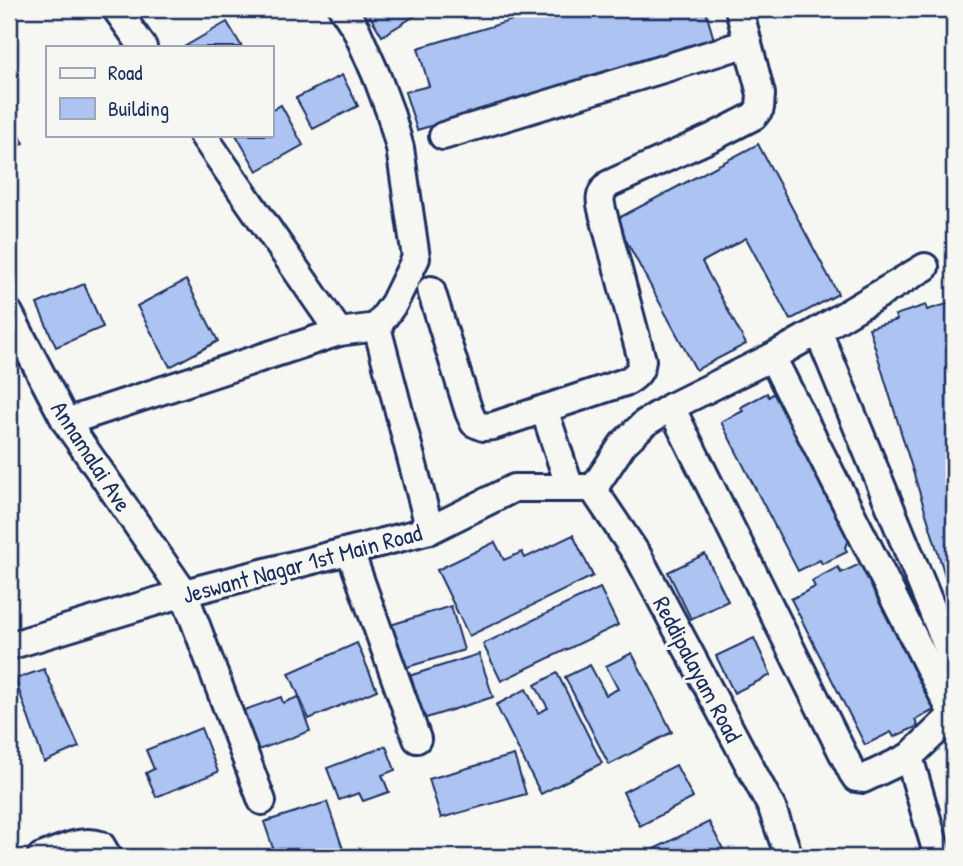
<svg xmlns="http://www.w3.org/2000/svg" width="963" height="866" viewBox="0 0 963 866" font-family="'Patrick Hand',sans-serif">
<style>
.building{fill:#adc3f1;stroke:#1b2f5e;stroke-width:2}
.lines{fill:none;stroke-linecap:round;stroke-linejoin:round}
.street-casing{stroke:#1b2f5e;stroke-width:32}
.street{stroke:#f6f6f2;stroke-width:26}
.labels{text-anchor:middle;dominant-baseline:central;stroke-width:6;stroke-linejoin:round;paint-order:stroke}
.street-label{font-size:24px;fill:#1b2f5e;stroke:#f6f6f2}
</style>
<rect width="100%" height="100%" fill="#f6f6f2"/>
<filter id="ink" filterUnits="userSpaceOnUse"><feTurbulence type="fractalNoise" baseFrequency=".0143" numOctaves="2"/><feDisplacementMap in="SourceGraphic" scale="14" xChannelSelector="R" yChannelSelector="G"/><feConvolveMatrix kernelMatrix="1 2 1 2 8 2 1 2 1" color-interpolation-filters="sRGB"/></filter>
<g filter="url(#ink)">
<g class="building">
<polygon points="351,9 426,9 382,36 370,16 359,22"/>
<polygon points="550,9 705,9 715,43 417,130 405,92 429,86 418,48"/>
<polygon points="227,22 242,47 184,47"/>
<polygon points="342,75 358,106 313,129 296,98"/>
<polygon points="281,105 303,145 257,171 236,135 271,135 271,111"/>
<polygon points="9,120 24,143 9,152"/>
<polygon points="758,144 838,294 790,320 746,238 702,262 746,344 696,370 615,220"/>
<polygon points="186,280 218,341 170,367 137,306"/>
<polygon points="84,284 103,327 56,347 37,304"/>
<polygon points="954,302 954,605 869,328 897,320 895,315 926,305 927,310"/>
<polygon points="778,389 851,538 845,547 847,552 822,564 820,560 798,571 721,422 743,411 741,407 767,393 769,397"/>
<polygon points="573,535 593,576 469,636 437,570 495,542 504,560 522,552 525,558"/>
<polygon points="705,554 728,601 691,619 668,572"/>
<polygon points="866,561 940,707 915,720 918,726 894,737 891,732 865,745 791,599 815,587 812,581 838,567 841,573"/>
<polygon points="600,588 618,625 501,681 483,644"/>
<polygon points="451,606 464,650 394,671 381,628"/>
<polygon points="754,638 771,675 734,693 716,656"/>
<polygon points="357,643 377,690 309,719 289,673"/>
<polygon points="632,653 672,732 609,765 565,677 590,665 606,695 618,689 606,666"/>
<polygon points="479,654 493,697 423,719 409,676"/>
<polygon points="44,669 79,747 44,762 15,679"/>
<polygon points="557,673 602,763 541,794 496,705 526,689 538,713 548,708 535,685"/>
<polygon points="281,697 283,703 298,697 310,731 250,753 236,713"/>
<polygon points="201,728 218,772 156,797 146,773 154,769 146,750"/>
<polygon points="386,746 395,770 382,775 389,792 363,801 359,793 339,800 327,768"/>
<polygon points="514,755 526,794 441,818 429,779"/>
<polygon points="676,765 693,798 640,826 623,792"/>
<polygon points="327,802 345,855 338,857 276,857 264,822"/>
<polygon points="709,822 723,849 706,857 658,857 654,849"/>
</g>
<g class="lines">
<defs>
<g id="street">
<polyline points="116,9 143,47"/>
<polyline points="343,9 356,29 377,77 390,112 400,148 416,258 394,303 377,327"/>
<polyline points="203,135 339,332 377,327 430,530"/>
<polyline points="443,136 748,43"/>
<polyline points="431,290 469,412 474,423 483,427 493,426 544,409"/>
<polyline points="9,313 66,422 184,593 262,801"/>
<polyline points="818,331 925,267"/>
<polyline points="772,357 953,715"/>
<polyline points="671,407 852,772 856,778 863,779 909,757"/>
<polyline points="66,422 339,332"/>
<path d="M 570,488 L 544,409 L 628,381 C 637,375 641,371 642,360 L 604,217 C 600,202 597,195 609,184 L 713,137 L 754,116 L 760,108 L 761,94 L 739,9"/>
<polyline points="593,489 623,444 645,423 671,407 772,357 818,331 954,663"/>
<polyline points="593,489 638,556 772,808 789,857"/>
<polyline points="350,551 417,739"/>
<polyline points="9,646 184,593 430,530 514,488 587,488"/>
<path d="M 41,857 C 61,850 81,838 101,845 L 108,857"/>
<polyline points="938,857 909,757 954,714"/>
</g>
</defs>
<use href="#street" class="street-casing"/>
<use href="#street" class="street"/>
</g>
</g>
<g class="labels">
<g class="street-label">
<text transform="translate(92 456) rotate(57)">Annamalai Ave</text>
<text transform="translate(302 563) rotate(-15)">Jeswant Nagar 1st Main Road</text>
<text transform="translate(698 669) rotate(62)">Reddipalayam Road</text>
</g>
</g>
<rect width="963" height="866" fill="none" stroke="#f6f6f2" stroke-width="35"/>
<rect x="18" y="18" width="928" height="831" fill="none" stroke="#1b2f5e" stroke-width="2.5" filter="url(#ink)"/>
<rect x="46" y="46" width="228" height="91" fill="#f6f6f2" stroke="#9ea6b7" stroke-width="2"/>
<rect x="60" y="68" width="35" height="10" fill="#f6f6f2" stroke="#9ea6b7" stroke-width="2"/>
<text x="108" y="80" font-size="21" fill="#1b2f5e">Road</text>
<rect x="60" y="98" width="35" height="21" fill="#adc3f1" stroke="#9ea6b7" stroke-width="2"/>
<text x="108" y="116" font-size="21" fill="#1b2f5e">Building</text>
</svg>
